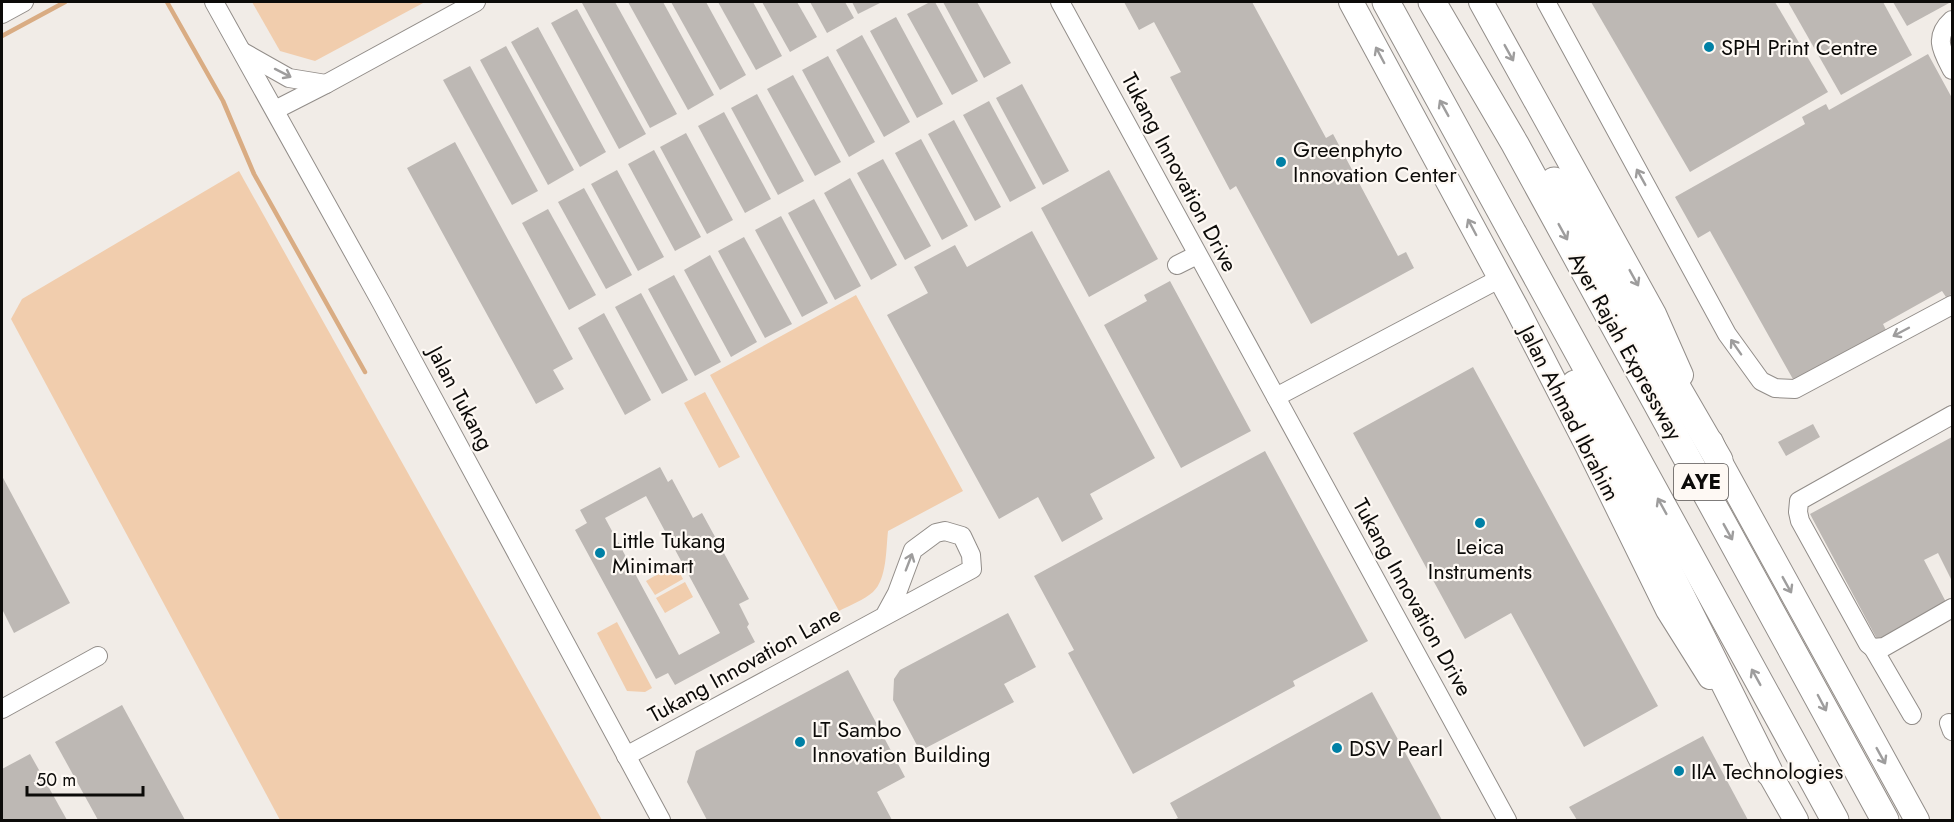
<svg xmlns="http://www.w3.org/2000/svg" width="1954" height="822" viewBox="0 0 1954 822" font-family="Jost,sans-serif">
<style>
.green{fill:#f1cdad}
.lines{fill:none;stroke-linecap:round;stroke-linejoin:round}
.stream{stroke:#d9ac83;stroke-width:4.5}
.building{fill:#bdb8b4;fill-rule:evenodd}
.minor-casing{stroke:#928d89;stroke-width:20}
.major-casing{stroke:#928d89;stroke-width:26}
.highway-casing{stroke:#928d89;stroke-width:29}
.minor{stroke:#fff;stroke-width:18}
.major{stroke:#fff;stroke-width:24}
.highway{stroke:#fff;stroke-width:27}
.oneway{stroke:#9e9d9d}
.poi-dot{fill:#0080a5;stroke:#fef9f4;stroke-width:2}
.labels{text-anchor:middle;dominant-baseline:central;stroke-width:4.5;stroke-linejoin:round;paint-order:stroke}
.shield{fill:#fef9f4;stroke:#555250;stroke-width:1.5}
.shield-label{font-size:21px;font-weight:bold;fill:#0c0b09}
.poi-label{font-size:22px;fill:#0c0b09;stroke:#fef9f4;text-anchor:start}
.street-label{font-size:22px;fill:#0c0b09;stroke:#fef9f4}
</style>
<rect width="100%" height="100%" fill="#f1ece7"/>
<g class="green">
<polygon points="252,2 425,2 315,61 280,51"/>
<polygon points="239,171 602,820 280,820 11,319 22,299"/>
<path d="M 856,295 L 963,491 L 888,531 C 886,549 887,579 873,592 C 864,600 850,605 839,611 L 710,375 Z"/>
<polygon points="705,392 740,457 719,468 684,403"/>
<polygon points="675,564 683,579 655,595 646,581"/>
<polygon points="685,582 693,597 665,613 656,598"/>
<polygon points="617,622 652,688 645,692 627,691 597,633"/>
</g>
<g class="lines">
<g class="stream">
<polyline points="167,2 223,101 254,174 365,372"/>
<polyline points="2,36 65,2"/>
</g>
</g>
<g class="building">
<polygon points="585,2 615,2 677,114 650,128 582,3"/>
<polygon points="628,2 663,2 714,95 688,110"/>
<polygon points="671,2 706,2 746,75 720,90"/>
<polygon points="718,2 753,2 782,56 756,70"/>
<polygon points="762,2 797,2 817,37 790,52"/>
<polygon points="810,2 845,2 854,18 827,33"/>
<polygon points="852,2 882,2 858,14"/>
<polygon points="930,2 935,2 978,81 952,95 907,14"/>
<polygon points="943,2 977,2 1011,63 984,78"/>
<polygon points="1124,2 1252,2 1326,138 1333,134 1398,256 1406,252 1414,268 1311,324 1236,186 1230,190 1170,77 1181,72 1154,22 1139,30"/>
<polygon points="1591,2 1775,2 1828,92 1690,172"/>
<polygon points="1788,2 1883,2 1912,55 1841,95"/>
<polygon points="1893,2 1951,2 1907,26"/>
<polygon points="577,9 646,134 619,149 551,23"/>
<polygon points="896,17 943,104 917,118 870,31"/>
<polygon points="538,27 606,152 580,167 511,42"/>
<polygon points="862,35 910,122 884,137 836,50"/>
<polygon points="506,46 574,170 548,185 480,60"/>
<polygon points="1928,54 1952,98 1952,294 1946,297 1942,291 1883,324 1886,330 1794,381 1710,231 1698,238 1675,197 1805,124 1802,117 1826,104 1829,110"/>
<polygon points="828,56 875,142 849,157 802,70"/>
<polygon points="470,66 538,191 512,205 443,80"/>
<polygon points="793,75 841,162 815,176 767,89"/>
<polygon points="1022,84 1069,171 1043,185 996,98"/>
<polygon points="757,94 804,181 778,195 731,108"/>
<polygon points="989,101 1036,188 1010,202 963,115"/>
<polygon points="724,112 771,199 745,213 698,126"/>
<polygon points="954,120 1001,207 975,221 928,134"/>
<polygon points="686,133 733,220 707,234 660,147"/>
<polygon points="921,139 968,226 942,240 895,153"/>
<polygon points="455,142 573,359 553,370 564,389 536,404 407,168"/>
<polygon points="654,150 701,237 675,251 628,164"/>
<polygon points="883,159 931,246 905,260 857,173"/>
<polygon points="617,170 664,257 638,271 591,184"/>
<polygon points="1109,170 1158,259 1089,297 1041,208"/>
<polygon points="850,178 897,265 871,280 824,193"/>
<polygon points="584,188 632,275 606,289 558,202"/>
<polygon points="814,199 861,286 835,300 788,213"/>
<polygon points="548,209 596,295 569,310 522,223"/>
<polygon points="781,216 828,303 802,317 755,230"/>
<polygon points="1032,231 1155,458 1090,494 1103,519 1062,542 1038,497 999,519 887,315 928,293 914,267 955,245 967,267"/>
<polygon points="744,237 792,324 765,338 718,251"/>
<polygon points="710,255 757,342 731,357 684,270"/>
<polygon points="674,275 721,362 695,376 648,289"/>
<polygon points="1170,281 1251,431 1181,468 1104,325 1147,301 1144,295"/>
<polygon points="641,293 688,380 662,394 615,307"/>
<polygon points="604,313 651,400 625,415 578,328"/>
<polygon points="1473,367 1658,706 1584,747 1511,613 1465,639 1353,433"/>
<polygon points="1813,424 1820,437 1786,456 1778,442"/>
<polygon points="1952,437 1952,581 1938,553 1924,560 1947,604 1878,641 1810,514"/>
<polygon points="1265,451 1368,641 1293,681 1295,686 1133,774 1068,653 1074,650 1034,576"/>
<path d="M 660,467 L 668,482 L 672,479 L 693,518 L 702,513 L 749,599 L 739,604 L 749,624 L 747,627 L 755,642 L 675,685 L 668,673 L 656,679 L 575,530 L 587,523 L 580,510 ZM 646,496 L 720,633 L 679,655 L 605,518 Z"/>
<polygon points="2,476 70,603 14,633 2,609"/>
<polygon points="1008,613 1036,667 1004,684 1014,702 920,751 893,700 894,679 900,670"/>
<polygon points="848,670 905,777 877,792 892,820 707,820 687,782 696,751"/>
<polygon points="1372,692 1442,820 1173,820 1178,818 1170,803"/>
<polygon points="122,705 185,820 98,820 55,742"/>
<polygon points="1703,736 1748,820 1577,820 1569,807"/>
<polygon points="30,754 67,820 2,820 2,769"/>
</g>
<g class="lines">
<defs>
<g id="minor">
<polyline points="214,2 381,302 661,820"/>
<polyline points="1060,2 1507,820"/>
<polyline points="1546,2 1727,334 1761,381 1775,388 1795,389 1952,305"/>
<polyline points="2,14 24,2"/>
<path d="M 1952,20 C 1933,37 1942,51 1952,70"/>
<polyline points="243,52 289,78 326,84"/>
<polyline points="275,110 326,84 476,2"/>
<polyline points="1177,265 1197,255"/>
<polyline points="1276,397 1499,279"/>
<polyline points="1952,415 1799,501 1798,512 1800,521 1868,644 1873,648 1884,647 1952,608"/>
<polyline points="1873,648 1912,715"/>
<polyline points="2,709 98,656"/>
<polyline points="1949,723 1952,731"/>
<polyline points="626,756 972,569 971,555 962,536 945,531 936,533 913,550 897,593 885,615"/>
</g>
<g id="major">
<polyline points="1351,2 1517,309 1587,445 1668,610 1710,677"/>
<polyline points="1481,2 1654,314 1681,375"/>
<polyline points="1711,442 1719,460 1917,820"/>
<polyline points="1759,755 1796,820"/>
</g>
<g id="highway">
<polyline points="1386,2 1835,820"/>
<polyline points="1432,2 1515,144 1885,820"/>
<polyline points="1554,181 1596,248 1719,460"/>
<polyline points="1575,384 1769,772"/>
</g>
</defs>
<use href="#minor" class="minor-casing"/>
<use href="#major" class="major-casing"/>
<use href="#highway" class="highway-casing"/>
<use href="#minor" class="minor"/>
<use href="#major" class="major"/>
<use href="#highway" class="highway"/>
</g>
<defs><path id="oneway-shaft" d="M-6 0H5M1.5-3L5.5 0L1.5 3" fill="none" stroke-width="1.6" stroke-linecap="round" stroke-linejoin="round" transform="scale(1.5)"/></defs>
<g class="oneway">
<use href="#oneway-shaft" transform="translate(1509 53) rotate(61)"/>
<use href="#oneway-shaft" transform="translate(1380 55) rotate(-118)"/>
<use href="#oneway-shaft" transform="translate(283 73) rotate(27)"/>
<use href="#oneway-shaft" transform="translate(1444 108) rotate(-119)"/>
<use href="#oneway-shaft" transform="translate(1641 177) rotate(-119)"/>
<use href="#oneway-shaft" transform="translate(1472 227) rotate(-118)"/>
<use href="#oneway-shaft" transform="translate(1563 232) rotate(61)"/>
<use href="#oneway-shaft" transform="translate(1634 278) rotate(61)"/>
<use href="#oneway-shaft" transform="translate(1901 332) rotate(152)"/>
<use href="#oneway-shaft" transform="translate(1736 347) rotate(-125)"/>
<use href="#oneway-shaft" transform="translate(1662 506) rotate(-119)"/>
<use href="#oneway-shaft" transform="translate(1728 532) rotate(61)"/>
<use href="#oneway-shaft" transform="translate(909 562) rotate(-69)"/>
<use href="#oneway-shaft" transform="translate(1787 585) rotate(61)"/>
<use href="#oneway-shaft" transform="translate(1756 677) rotate(-119)"/>
<use href="#oneway-shaft" transform="translate(1822 703) rotate(62)"/>
<use href="#oneway-shaft" transform="translate(1881 756) rotate(61)"/>
</g>
<g class="poi-dot">
<circle cx="1709" cy="47" r="6"/>
<circle cx="1281" cy="162" r="6"/>
<circle cx="1480" cy="523" r="6"/>
<circle cx="600" cy="553" r="6"/>
<circle cx="800" cy="742" r="6"/>
<circle cx="1337" cy="748" r="6"/>
<circle cx="1679" cy="771" r="6"/>
</g>
<g class="labels">
<rect class="shield" x="1674" y="464" width="54" height="36" rx="4.5"/>
<g class="shield-label">
<text x="1701" y="482">AYE</text>
</g>
<g class="poi-label">
<text x="1721" y="47">SPH Print Centre</text>
<text x="1293" y="149">Greenphyto<tspan x="1293" dy="25">Innovation Center</tspan></text>
<text x="612" y="540">Little Tukang<tspan x="612" dy="25">Minimart</tspan></text>
<text x="1480" y="546" text-anchor="middle">Leica<tspan x="1480" dy="25">Instruments</tspan></text>
<text x="812" y="729">LT Sambo<tspan x="812" dy="25">Innovation Building</tspan></text>
<text x="1349" y="748">DSV Pearl</text>
<text x="1691" y="771">IIA Technologies</text>
</g>
<g class="street-label">
<text transform="translate(1180 172) rotate(62)">Tukang Innovation Drive</text>
<text transform="translate(1626 346) rotate(61)">Ayer Rajah Expressway</text>
<text transform="translate(461 398) rotate(62)">Jalan Tukang</text>
<text transform="translate(1570 413) rotate(63)">Jalan Ahmad Ibrahim</text>
<text transform="translate(1413 597) rotate(61)">Tukang Innovation Drive</text>
<text transform="translate(744 664) rotate(-29)">Tukang Innovation Lane</text>
</g>
</g>
<rect width="1954" height="822" fill="none" stroke="#0c0b09" stroke-width="6"/>
<path d="M27 786v9h116v-9" fill="none" stroke="#0c0b09" stroke-width="3"/>
<text x="36" y="786" font-size="18" fill="#0c0b09" stroke="#fef9f4" stroke-width="4.5" paint-order="stroke">50 m</text>
</svg>
